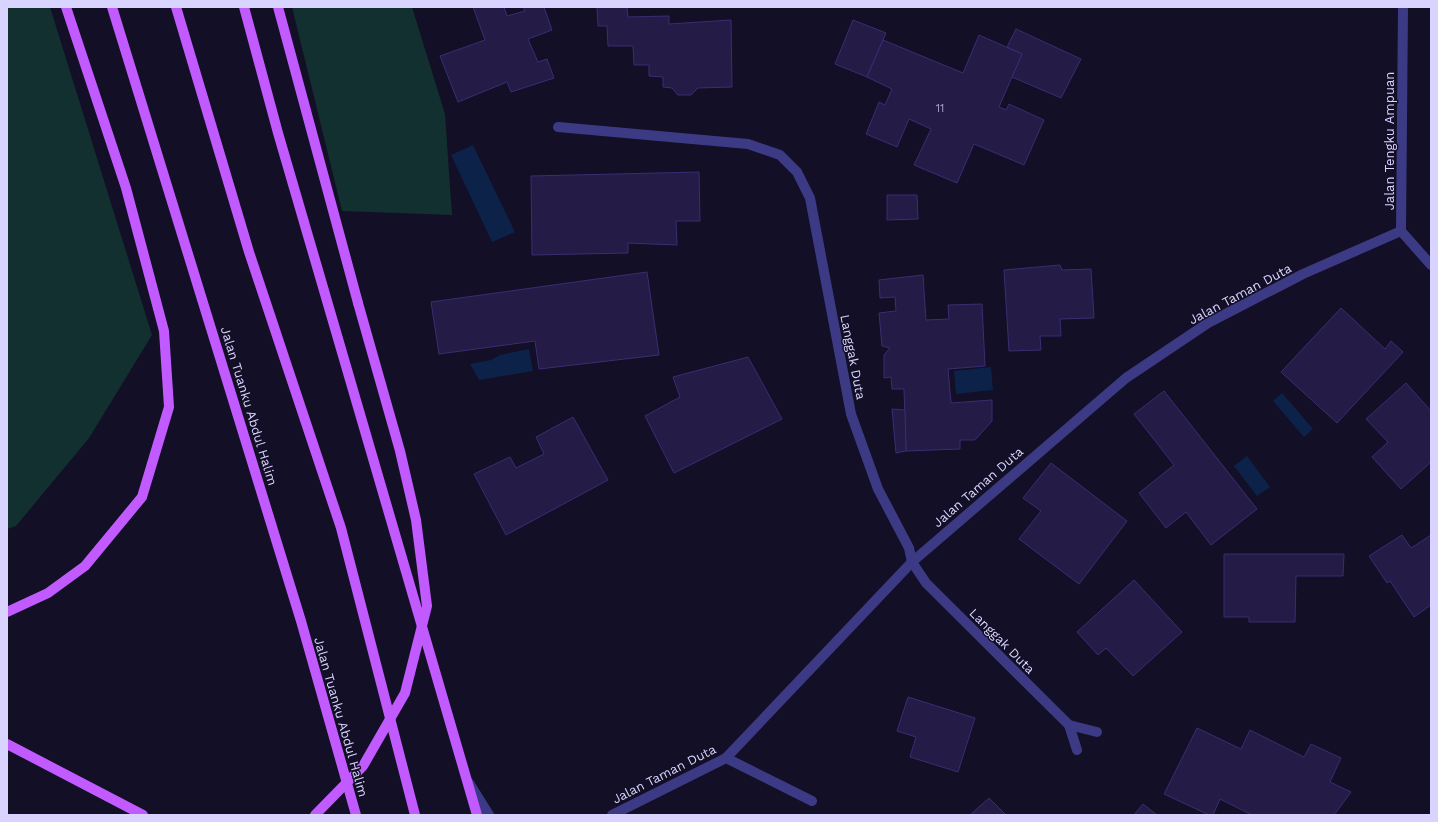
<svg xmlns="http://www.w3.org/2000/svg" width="1438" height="822" viewBox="0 0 1438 822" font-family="'Work Sans',sans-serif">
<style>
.green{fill:#12302f}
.water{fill:#0c2248}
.building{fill:#241b47;stroke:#3b2d73}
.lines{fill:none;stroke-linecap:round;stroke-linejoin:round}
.lane{stroke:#3d3a85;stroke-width:10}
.street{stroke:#3d3a85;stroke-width:10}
.primary{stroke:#c25bff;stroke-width:10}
.primary-bridge{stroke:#c25bff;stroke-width:10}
.labels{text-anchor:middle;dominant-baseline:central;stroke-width:3;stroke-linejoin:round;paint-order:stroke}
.number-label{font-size:11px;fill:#aca6d1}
.street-label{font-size:13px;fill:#d9d4ff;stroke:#130f26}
</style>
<rect width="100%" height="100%" fill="#130f26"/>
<g class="green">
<polygon points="7,7 50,7 152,335 89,438 16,526 7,529"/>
<polygon points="292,7 412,7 445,114 452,215 342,211"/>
</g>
<g class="water">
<polygon points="473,145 515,232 492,242 451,155"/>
<polygon points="529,349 533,371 479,380 470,364 491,360 500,355"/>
<polygon points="991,367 993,390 956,394 954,371"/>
<polygon points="1282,393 1313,429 1304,437 1273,401"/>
<polygon points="1247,456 1270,487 1257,496 1234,466"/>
</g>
<g class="building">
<polygon points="473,7 504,7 507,16 525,11 523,7 544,7 552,30 528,39 538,62 547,59 554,78 511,92 507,82 458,102 440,56 485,40"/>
<polygon points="597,7 627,7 628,17 669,16 669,24 731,20 732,87 698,88 691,95 678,95 672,88 663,87 663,77 649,76 649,65 634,65 633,46 608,46 607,26 598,26"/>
<polygon points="853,20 886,33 867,77 835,64"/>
<polygon points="1016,29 1081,59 1061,98 1012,77 1022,54 1007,47"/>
<polygon points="979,35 1022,54 999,107 1006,110 1009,104 1044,120 1024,165 974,144 957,183 914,165 931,129 909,119 897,147 866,134 879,102 885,105 892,89 867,77 883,40 963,73"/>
<polygon points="699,172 700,221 676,221 677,245 628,243 628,253 532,255 531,176"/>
<polygon points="887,195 917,195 918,219 887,220"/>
<polygon points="1060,265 1062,270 1091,269 1094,318 1060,319 1061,336 1040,336 1041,350 1009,351 1004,270"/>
<polygon points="647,272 659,355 539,369 535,341 439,354 431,302"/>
<polygon points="923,275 926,320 949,319 948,305 982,304 985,366 948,369 951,403 992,400 992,421 975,440 960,440 960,449 906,451 904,389 892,389 891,377 884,378 884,355 890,348 882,346 879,313 896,311 895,297 880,298 879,280"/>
<polygon points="1341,308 1385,349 1391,341 1403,352 1337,423 1281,372"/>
<polygon points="748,357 782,419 674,473 645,416 680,397 673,377"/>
<polygon points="1406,383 1431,411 1431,462 1401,489 1372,457 1388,442 1366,419"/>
<polygon points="1164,391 1257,509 1211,545 1186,512 1166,528 1139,493 1174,465 1134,414"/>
<polygon points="892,409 905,410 906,451 896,453"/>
<polygon points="573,417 608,480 506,535 474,474 510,457 516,468 544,454 536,437"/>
<polygon points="1051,463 1127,521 1079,584 1019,539 1041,511 1023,498"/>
<polygon points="1402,535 1411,548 1431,535 1431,605 1414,617 1390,581 1387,583 1369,556"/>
<polygon points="1224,554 1344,554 1343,576 1296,576 1295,622 1249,622 1249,617 1224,617"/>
<polygon points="1134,580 1182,632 1133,676 1106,648 1098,655 1077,632"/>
<polygon points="908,697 975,718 958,772 910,757 916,737 897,731"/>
<polygon points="1197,728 1241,749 1250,730 1304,757 1311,744 1341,758 1330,782 1351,792 1334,815 1252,815 1220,799 1213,815 1209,815 1164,794"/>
<polygon points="989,798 1006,815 970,815"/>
<polygon points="1143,804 1157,815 1134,815"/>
</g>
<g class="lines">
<polyline class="lane" points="726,758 812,801"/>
<g class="street">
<polyline points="1403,7 1401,231 1431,265"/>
<polyline points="558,127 748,144 780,155 797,172 810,198 851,414 878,489 909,548 912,562 926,583 1069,725 1077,750"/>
<polyline points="1069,725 1097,732"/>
<polyline points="469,783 489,815"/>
<polyline points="612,815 726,758 912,562 1126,378 1208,323 1303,274 1401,231"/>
</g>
<g class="primary">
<polyline points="112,7 301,621 356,815"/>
<polyline points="176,7 249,252 341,528 415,815"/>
<polyline points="244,7 278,133 477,815"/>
<polyline points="278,7 358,303"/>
<polyline points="7,612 48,593 85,566 142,497 169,407 164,331 126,188 66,7"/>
<polyline points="7,744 143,815"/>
</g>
<polyline class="primary-bridge" points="315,815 363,766 405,693 427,606 416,520 400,451 358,303"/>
</g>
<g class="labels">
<g class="number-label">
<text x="940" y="108">11</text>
</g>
<g class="street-label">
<text transform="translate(1389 141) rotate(-90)">Jalan Tengku Ampuan</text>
<text transform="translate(1240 294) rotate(-28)">Jalan Taman Duta</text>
<text transform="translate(853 357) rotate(79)">Langgak Duta</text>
<text transform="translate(249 406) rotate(73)">Jalan Tuanku Abdul Halim</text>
<text transform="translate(978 487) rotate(-41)">Jalan Taman Duta</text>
<text transform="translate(1002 641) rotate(45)">Langgak Duta</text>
<text transform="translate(341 717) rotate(74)">Jalan Tuanku Abdul Halim</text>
<text transform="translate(664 774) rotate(-27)">Jalan Taman Duta</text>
</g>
</g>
<rect width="1438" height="822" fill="none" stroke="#d9d4ff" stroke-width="16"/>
</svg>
